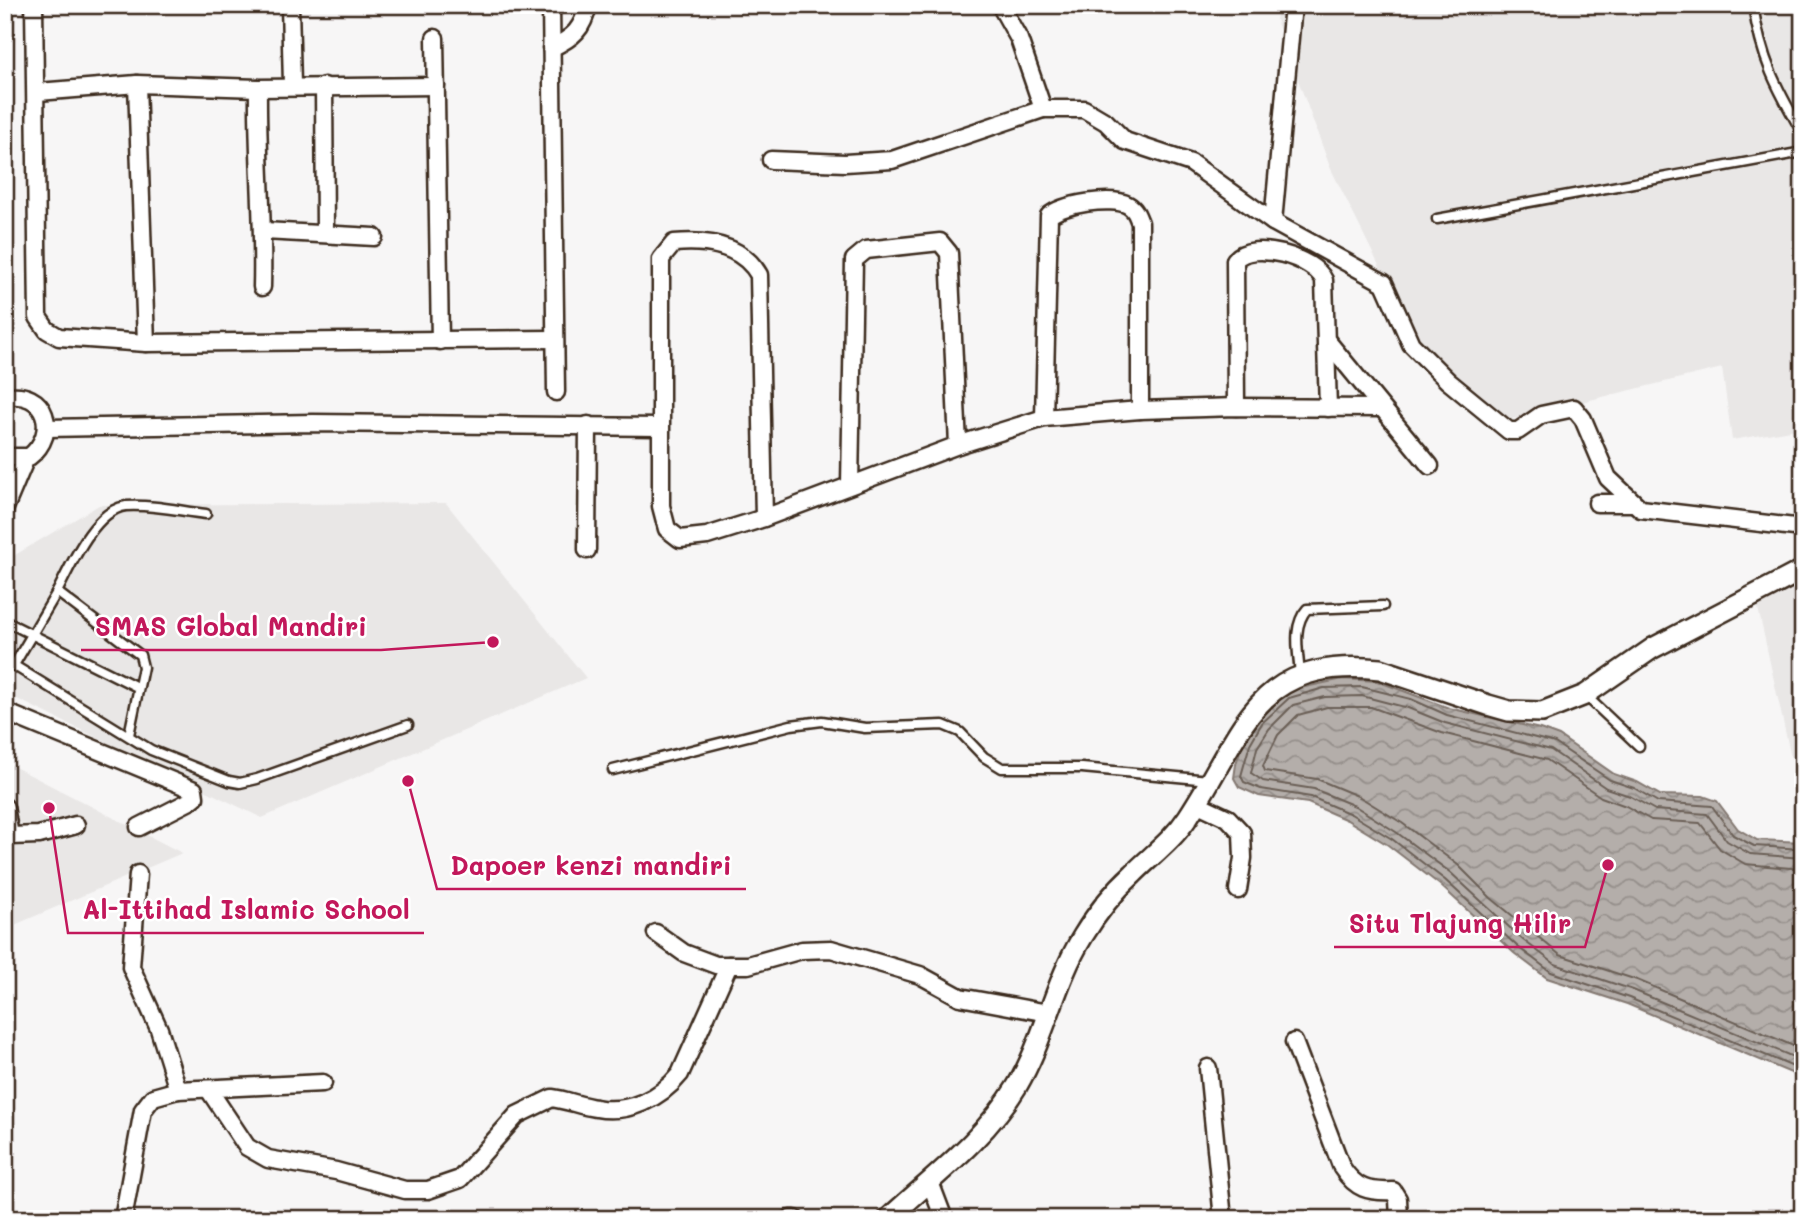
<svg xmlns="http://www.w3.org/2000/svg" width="1808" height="1224" viewBox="0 0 1808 1224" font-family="Mali,sans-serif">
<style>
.built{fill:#e9e7e6}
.water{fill:url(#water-waves);stroke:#847972;stroke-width:2}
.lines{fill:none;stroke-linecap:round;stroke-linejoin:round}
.shore{stroke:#6b5f56;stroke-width:2}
.service-casing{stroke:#3b2a1e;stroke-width:13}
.minor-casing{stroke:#3b2a1e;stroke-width:21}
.tertiary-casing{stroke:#3b2a1e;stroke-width:24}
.service{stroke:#fff;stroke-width:8}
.minor{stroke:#fff;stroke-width:16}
.tertiary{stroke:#fff;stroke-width:19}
.leader{fill:none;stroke:#c2185b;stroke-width:2.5}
.callout-dot{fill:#c2185b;stroke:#fff;stroke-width:2.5}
.callout-label{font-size:26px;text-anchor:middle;font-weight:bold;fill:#c2185b;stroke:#fff;stroke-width:5;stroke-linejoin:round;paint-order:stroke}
</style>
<defs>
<pattern id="water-waves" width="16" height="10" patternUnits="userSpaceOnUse" patternTransform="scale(1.75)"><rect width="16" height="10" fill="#b4aeaa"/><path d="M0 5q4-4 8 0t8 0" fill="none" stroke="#948e8a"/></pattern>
</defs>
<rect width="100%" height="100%" fill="#f7f6f6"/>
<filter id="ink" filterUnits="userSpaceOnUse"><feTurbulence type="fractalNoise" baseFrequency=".0143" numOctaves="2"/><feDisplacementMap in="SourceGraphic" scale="14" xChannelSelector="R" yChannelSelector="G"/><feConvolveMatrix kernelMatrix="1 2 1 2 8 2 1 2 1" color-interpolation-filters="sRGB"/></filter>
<g filter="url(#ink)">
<g class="built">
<polygon points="1279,5 1803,5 1803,428 1732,440 1722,368 1504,421 1427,362 1330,167 1276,20"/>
<polygon points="446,503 586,678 262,818 5,693 5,561 99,505"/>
<polygon points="1799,577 1803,588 1801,803 1754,590"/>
<polygon points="5,762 182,853 5,929"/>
</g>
<polygon class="water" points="1343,679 1377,681 1449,708 1540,729 1559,736 1614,774 1637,782 1660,795 1703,796 1717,801 1738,829 1757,840 1803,842 1803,1078 1627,1004 1547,978 1514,953 1440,885 1388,845 1347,820 1308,803 1259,796 1239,787 1234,778 1236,764 1243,741 1256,719 1286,691"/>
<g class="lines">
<g class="shore">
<polyline points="1803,849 1754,846 1733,835 1712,806 1658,802 1634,788 1610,780 1555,743 1447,715 1411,699 1362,687 1324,688 1289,698 1262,723 1250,744 1241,776 1244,782 1261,789 1311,797 1351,814 1392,839 1445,880 1518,947 1551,972 1629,998 1803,1071"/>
<polyline points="1803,858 1750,854 1727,841 1707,814 1655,810 1630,796 1606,788 1551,750 1445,723 1408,708 1362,696 1325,697 1293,705 1269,729 1257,748 1251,773 1263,781 1314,789 1355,806 1396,832 1451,873 1523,940 1555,964 1633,990 1803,1061"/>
<polyline points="1803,869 1745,864 1720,849 1700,823 1651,820 1626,806 1601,797 1547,760 1442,733 1371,707 1327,707 1298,715 1278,735 1263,766 1265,771 1317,779 1360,797 1402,823 1458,865 1491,898 1560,955 1637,980 1803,1050"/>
</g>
<defs>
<g id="service">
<path d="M 1753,5 C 1761,59 1776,87 1803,134"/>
<polyline points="1437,219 1803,152"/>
<polyline points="5,621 137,687"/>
<polyline points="5,660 151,750 229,781 240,783 257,779 408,725"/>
<polyline points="14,665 57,592"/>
<path d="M 1300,676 C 1299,654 1291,627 1307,609 L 1383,606"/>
<polyline points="1585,695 1639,746"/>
<path d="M 129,735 L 143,667 L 140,655 L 57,592 C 70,567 94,510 126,506 C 152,504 180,511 206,514"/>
<polyline points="613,770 791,725 822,721 865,728 943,725 960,732 984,757 1002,768 1082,768 1209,780"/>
</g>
<g id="minor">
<polyline points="34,5 38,317 47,330 59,337 146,343 554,339"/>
<polyline points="290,5 292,85"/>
<polyline points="551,5 556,392"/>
<polyline points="1000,5 1019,39 1043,109"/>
<polyline points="435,38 440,341"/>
<path d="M 551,48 C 573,38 583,29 588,5"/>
<polyline points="137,84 146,343"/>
<polyline points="324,86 325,232"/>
<path d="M 258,88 C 257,154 264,220 262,287"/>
<polyline points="38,92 137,84 258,88 436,86"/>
<polyline points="771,160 845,163 892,160 1043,109 1084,109 1106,122 1125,141 1191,163 1273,222 1384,283 1411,344 1448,381 1509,431 1518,431 1541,415 1574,408 1583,419 1608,478 1641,509 1803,528"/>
<polyline points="1273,222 1293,5"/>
<polyline points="264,231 374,237"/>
<polyline points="1328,342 1430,466"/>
<path d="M 5,397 C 46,388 60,433 29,457 L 5,457"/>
<path d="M 1236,407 L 1235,260 C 1253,239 1314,258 1324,280 L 1328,408"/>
<path d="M 1044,418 L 1049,216 C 1062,204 1112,196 1128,205 C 1135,209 1137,215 1140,223 L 1140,410"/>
<polyline points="47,428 313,423 659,427"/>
<polyline points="850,485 854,260 866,250 940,242 949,253 958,445"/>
<polyline points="1597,503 1633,503"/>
<polyline points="5,508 26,458"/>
<path d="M 764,518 L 759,275 C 742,245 707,240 674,243 L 661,259 L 661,506 L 667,529 L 680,539 L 707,536 L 764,518 L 958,445 L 1044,418 L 1140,410 L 1236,407 L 1380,408"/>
<polyline points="587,550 588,425"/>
<polyline points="5,712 194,790 195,797 190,801 139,827"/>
<polyline points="1196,803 1228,818 1242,833 1243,858 1238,890"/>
<polyline points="5,807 10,836 5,836"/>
<polyline points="10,836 39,835 76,825"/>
<polyline points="138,874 131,967 159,1029 178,1090"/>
<polyline points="656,933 684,953 716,965 748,965 802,950 831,949 920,975 960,997 1048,1013"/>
<path d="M 1294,1042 L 1342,1168 C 1356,1189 1368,1192 1393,1191 L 1398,1199 L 1399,1219"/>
<polyline points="1208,1068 1223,1219"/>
<path d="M 209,1090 L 247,1147 L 268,1159 L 336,1171 L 405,1190 L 428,1190 L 460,1179 L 517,1115 L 552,1098 C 567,1100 581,1106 596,1108 C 628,1114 660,1099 680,1074 L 729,965"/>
<polyline points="930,1182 944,1219"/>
<polyline points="123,1219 143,1110 153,1097 178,1090 323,1083"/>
<polyline points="790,1219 795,1219"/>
</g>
<path id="tertiary" d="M 888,1219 C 932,1178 985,1139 1017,1086 C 1045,1039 1054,983 1083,936 C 1097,913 1113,892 1133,874 C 1152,855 1173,840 1188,817 C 1245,731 1253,656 1380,669 L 1488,705 L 1509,711 L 1542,712 L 1585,695 L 1653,648 L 1803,570"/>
</defs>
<use href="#service" class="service-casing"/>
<use href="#minor" class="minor-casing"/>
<use href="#tertiary" class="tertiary-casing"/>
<use href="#service" class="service"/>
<use href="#minor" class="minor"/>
<use href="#tertiary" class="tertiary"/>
</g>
</g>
<path class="leader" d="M493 642L381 650H81M408 781L437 889H746M49 808L68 933H424M1608 865L1585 947H1334"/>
<g class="callout-dot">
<circle cx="493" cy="642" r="7"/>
<circle cx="408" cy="781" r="7"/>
<circle cx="49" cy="808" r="7"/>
<circle cx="1608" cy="865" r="7"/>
</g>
<g class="callout-label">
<text x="231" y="636">SMAS Global Mandiri</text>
<text x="591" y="875">Dapoer kenzi mandiri</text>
<text x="246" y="919">Al-Ittihad Islamic School</text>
<text x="1460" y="933">Situ Tlajung Hilir</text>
</g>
<rect width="1808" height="1224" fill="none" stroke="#fff" stroke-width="28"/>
<rect x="14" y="14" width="1780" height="1196" fill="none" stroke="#3b2a1e" stroke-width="2.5" filter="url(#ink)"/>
</svg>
